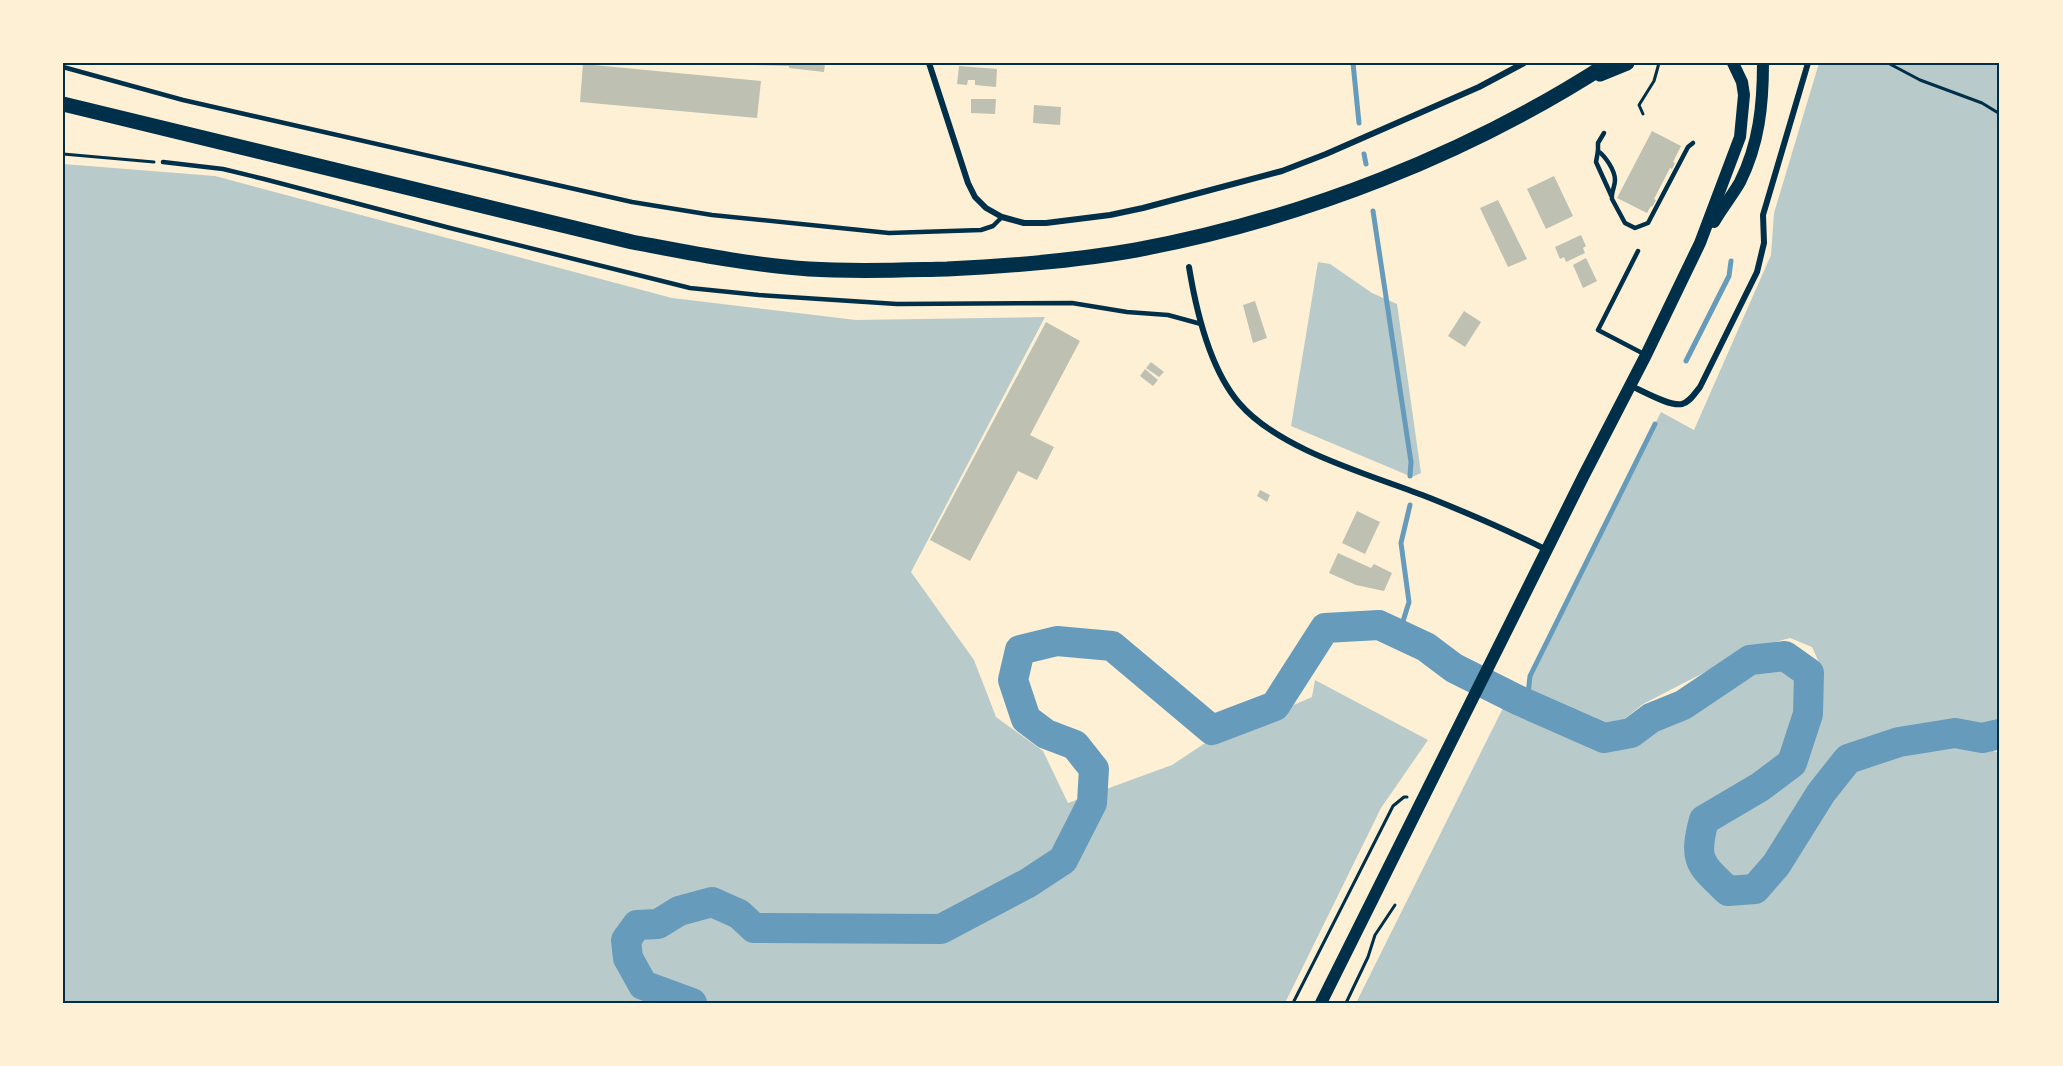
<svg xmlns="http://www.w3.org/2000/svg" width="2063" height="1066" viewBox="0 0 2063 1066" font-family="'DM Sans',sans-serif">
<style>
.green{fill:#b9caca}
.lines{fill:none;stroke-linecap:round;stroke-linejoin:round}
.stream{stroke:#669bbc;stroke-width:5}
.river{stroke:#669bbc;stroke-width:30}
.building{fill:#bec0b2}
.path{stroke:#003049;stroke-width:3}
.service{stroke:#003049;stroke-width:4.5}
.minor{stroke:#003049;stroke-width:6}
.secondary{stroke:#003049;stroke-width:12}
.primary{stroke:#003049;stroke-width:15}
.neatline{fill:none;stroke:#003049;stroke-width:2}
</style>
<rect width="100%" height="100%" fill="#fdf0d5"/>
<g class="green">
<polygon points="1819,63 2000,63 2000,727 1977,732 1955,727 1855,744 1837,760 1816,787 1771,865 1746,883 1733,883 1717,872 1705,859 1705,838 1712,821 1746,805 1788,779 1808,742 1816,714 1823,671 1812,647 1790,638 1750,649 1643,704 1622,721 1599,727 1527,698 1530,676 1661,412 1694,430 1771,255 1774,213"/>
<polygon points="63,164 215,176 672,298 856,320 1045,317 911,572 974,660 996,717 1043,751 1068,803 1172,765 1243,718 1282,710 1312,697 1315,680 1428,740 1381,808 1285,1003 63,1003"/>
<polygon points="1318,262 1330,264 1372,293 1397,304 1421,473 1412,477 1291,426"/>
<polygon points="1759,666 1800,674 1803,702 1790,749 1743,788 1703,813 1689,840 1696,873 1727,897 1759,890 1772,880 1835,783 1851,764 1955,739 2000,753 2000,1003 1356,1003 1505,704 1605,745 1628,742 1668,723"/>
</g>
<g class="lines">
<g class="stream">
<polyline points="1353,63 1359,123"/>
<polyline points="1364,154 1366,164"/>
<polyline points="1373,211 1411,462 1410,476"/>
<polyline points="1686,361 1729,276 1731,261"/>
<polyline points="1399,634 1409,602 1401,543 1410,505"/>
<polyline points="1527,704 1530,676 1655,424"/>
</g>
<path class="river" d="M 692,1003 L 643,985 L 628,958 L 626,940 L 637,925 L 658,924 L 679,911 L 712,902 L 739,914 L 754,928 L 941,929 L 1028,883 L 1063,860 L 1092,803 L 1094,769 L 1075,745 L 1046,734 L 1026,719 L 1013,680 L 1020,650 L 1057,641 L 1112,646 L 1212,730 L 1275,706 L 1325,628 L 1379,625 L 1426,647 L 1454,668 L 1520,701 L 1604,738 L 1631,733 L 1651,718 L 1683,705 L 1750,660 L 1785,656 L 1809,673 L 1808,714 L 1792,763 L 1760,787 L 1704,820 C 1693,861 1700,864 1728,891 L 1755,889 L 1776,865 L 1821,793 L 1848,759 L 1899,742 L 1955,733 L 1982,738 L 2000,734"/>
</g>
<g class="building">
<polygon points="752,63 825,63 824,72 789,68 789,66 752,65"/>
<polygon points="583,64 761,81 757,118 580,102"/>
<polygon points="959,66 997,69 996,87 975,85 975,80 968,80 967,85 957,84"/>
<polygon points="971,99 996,99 995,114 971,113"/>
<polygon points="1034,105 1061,107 1060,125 1033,123"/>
<polygon points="1652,131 1681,146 1673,162 1675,163 1672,169 1670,168 1654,199 1656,200 1652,207 1651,206 1647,213 1617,198"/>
<polygon points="1554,176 1573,216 1546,229 1527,189"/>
<polygon points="1498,200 1527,259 1508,267 1480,208"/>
<polygon points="1581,235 1586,246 1583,248 1585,253 1566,262 1564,257 1560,259 1555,247"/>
<polygon points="1586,258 1597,281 1583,288 1573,265"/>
<polygon points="1255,301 1267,338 1253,343 1243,305"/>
<polygon points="1464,311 1481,322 1465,347 1448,336"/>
<polygon points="1046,322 1080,341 1030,435 1054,447 1037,480 1018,471 970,561 930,540"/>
<polygon points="1151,362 1164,372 1159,377 1146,368"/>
<polygon points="1145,369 1158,380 1153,386 1140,376"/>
<polygon points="1260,490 1270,495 1267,502 1257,496"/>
<polygon points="1357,511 1380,522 1365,554 1342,543"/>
<polygon points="1338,553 1371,568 1374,564 1392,573 1384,591 1356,585 1329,573"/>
</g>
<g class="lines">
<g class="path">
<polyline points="1888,63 1920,80 1982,103 2000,114"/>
<polyline points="1643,114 1639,105 1654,81 1659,63"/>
<polyline points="63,154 154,162"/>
<polyline points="1293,1003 1393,806 1404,797 1407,797"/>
<polyline points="1346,1003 1368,957 1375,935 1395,905"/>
</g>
<g class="service">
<polyline points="63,67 183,100 632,202 712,215 889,233 981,230 993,226 1002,217"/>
<path d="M 1604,133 L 1598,143 L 1598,151 C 1605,156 1615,170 1615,180 C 1615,187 1611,192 1612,199 L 1625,223 L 1635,228 L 1648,223 L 1688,147 L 1693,143"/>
<polyline points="1598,151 1596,162 1611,195"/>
<polyline points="163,162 223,169 264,179 450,228 690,288 759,295 897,304 1072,303 1127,312 1168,315 1201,324"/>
<polyline points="1638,251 1598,330 1644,354"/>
</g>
<g class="minor">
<polyline points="929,63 968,183 975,197 986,208 1002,217 1024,223 1046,223 1110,215 1143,208 1282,171 1326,154 1479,87 1524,63"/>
<path d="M 1189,267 C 1196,310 1210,369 1239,403 C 1280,451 1372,475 1430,498 C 1470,514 1509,531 1547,550"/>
<path d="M 1631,386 C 1643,391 1670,407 1682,404 C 1690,402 1695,393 1700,387 L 1757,272 L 1764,243 L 1763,215 L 1808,63"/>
</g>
<g class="secondary">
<path d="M 1714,222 C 1722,208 1732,196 1740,182 C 1759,144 1763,105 1763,63"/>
<polyline points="1321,1003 1583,477 1646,355 1700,243 1740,137 1744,95 1742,82 1733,63"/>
</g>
<g class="primary">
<polyline points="1600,74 1627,63"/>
<path d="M 63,104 L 632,242 C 691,253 750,265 809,269 C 855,272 901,270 947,269 C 1010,266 1074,261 1136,250 C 1302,219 1467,155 1609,63"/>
</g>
</g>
<rect width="2063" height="1066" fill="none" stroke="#fdf0d5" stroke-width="129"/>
<rect x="64" y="64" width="1934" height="938" class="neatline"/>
</svg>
